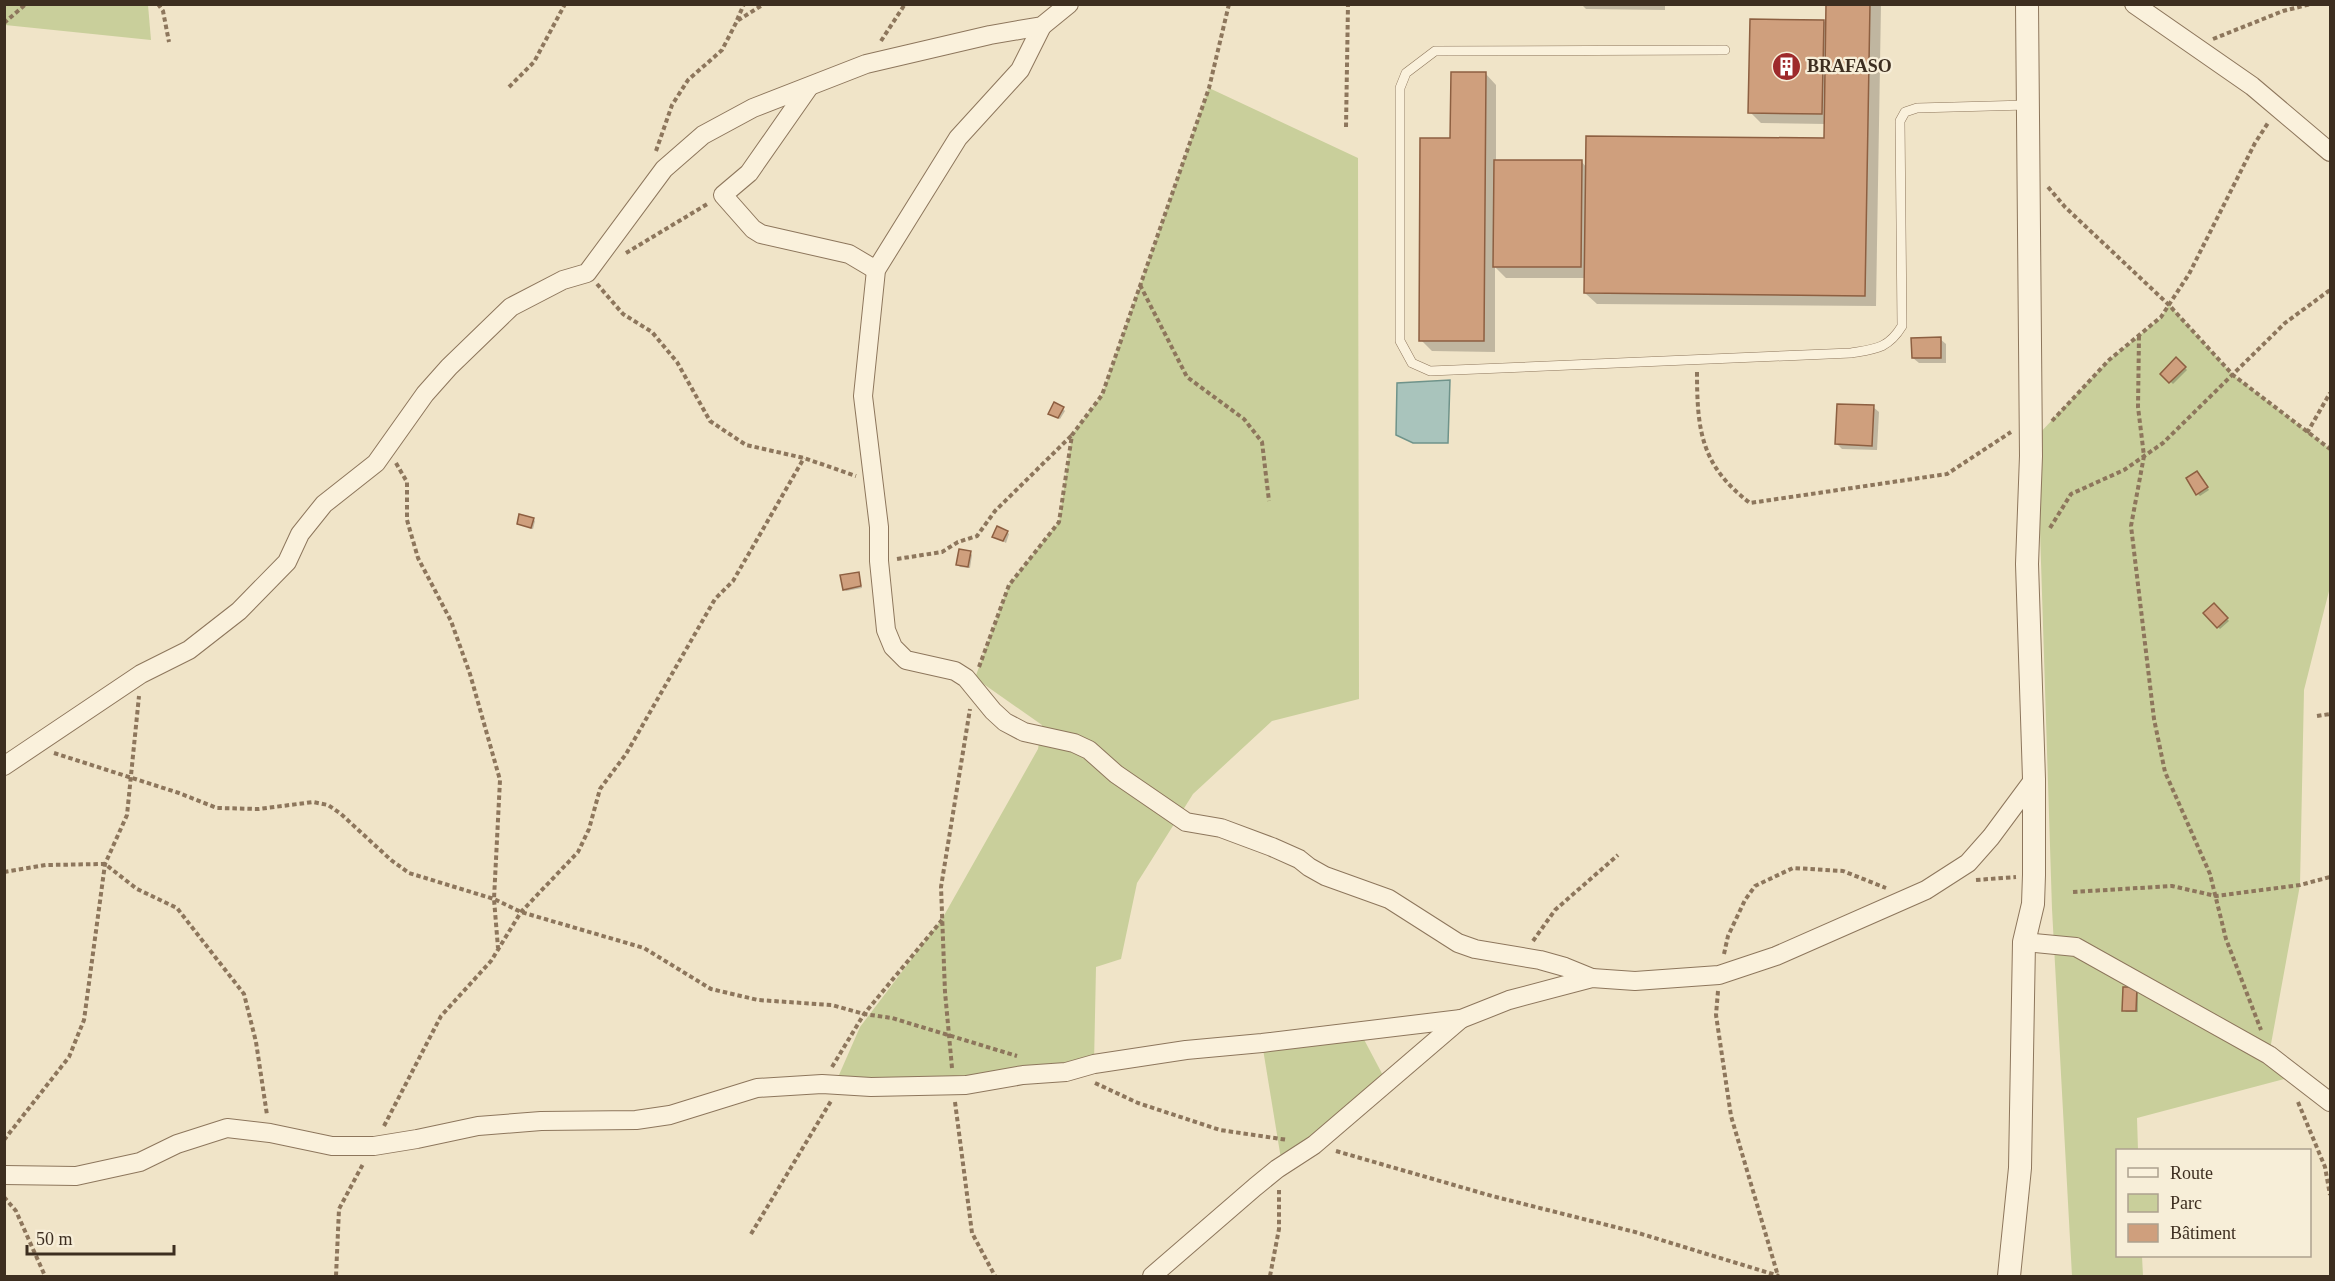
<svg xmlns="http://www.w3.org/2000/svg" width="2335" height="1281" viewBox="0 0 2335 1281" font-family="Georgia,serif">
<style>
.green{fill:#c9cf9b}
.water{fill:#a9c4bc;stroke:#6f938a;stroke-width:1.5}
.shadow{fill:#0003}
.building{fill:#cf9f7d;stroke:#8d5f41;stroke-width:1.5}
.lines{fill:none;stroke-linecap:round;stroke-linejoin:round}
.service-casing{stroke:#8d765c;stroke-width:10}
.minor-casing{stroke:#8d765c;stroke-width:20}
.tertiary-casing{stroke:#8d765c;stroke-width:24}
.path{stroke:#8d765c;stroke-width:4;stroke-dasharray:4.5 3;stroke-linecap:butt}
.service{stroke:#faf1dc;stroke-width:9}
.minor{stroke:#faf1dc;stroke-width:18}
.tertiary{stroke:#faf1dc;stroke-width:22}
.labels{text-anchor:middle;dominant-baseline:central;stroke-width:4.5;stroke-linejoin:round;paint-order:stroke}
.poi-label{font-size:18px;font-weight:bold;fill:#3d2e20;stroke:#f7eed8;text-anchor:start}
</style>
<rect width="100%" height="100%" fill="#f0e4c8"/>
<g class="green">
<polygon points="5,4 148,5 151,40 5,25"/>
<polygon points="1209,88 1358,158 1359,699 1272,721 1193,794 1137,883 1121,959 1096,967 1094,1064 832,1091 860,1027 942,919 1038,749 1042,725 975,678 1009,585 1059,522 1072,435 1102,395"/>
<polygon points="2169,305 2233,375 2330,449 2330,587 2304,690 2300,885 2269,1055 2288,1078 2137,1118 2138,1150 2118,1150 2118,1256 2142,1256 2143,1276 2072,1276 2052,909 2037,436 2109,360 2161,318"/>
<polygon points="1359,1030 1387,1083 1282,1165 1262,1043"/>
</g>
<polygon class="water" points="1450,380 1448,443 1413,443 1396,435 1397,383"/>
<g class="shadow">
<polygon points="1581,4 1665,4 1665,10 1586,9"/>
<polygon points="1828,4 1881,4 1876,306 1597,304 1585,293 1586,278 1506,278 1495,267 1495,352 1432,351 1421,340 1452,140 1485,73 1496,85 1496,161 1581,161 1587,168 1826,139 1826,124 1761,123 1750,112 1824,21 1827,25"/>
<polygon points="1940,339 1946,344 1946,363 1919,363 1913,358"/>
<polygon points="2176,359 2187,370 2173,384 2162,374"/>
<polygon points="1873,407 1879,412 1877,450 1842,449 1837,444"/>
<polygon points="1063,409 1065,411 1060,419 1052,415"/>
<polygon points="2199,475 2209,490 2200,496 2198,494"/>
<polygon points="533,519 535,521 533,529 519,524"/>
<polygon points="1007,532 1009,534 1006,543 994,536"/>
<polygon points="970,552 972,555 970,568 960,567 958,565"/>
<polygon points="858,573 862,588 846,591 844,589"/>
<polygon points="2214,605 2229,621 2220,629 2205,613"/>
<polygon points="2124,988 2138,991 2138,1012 2126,1012 2124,1010"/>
</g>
<g class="building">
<polygon points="1826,4 1870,4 1865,296 1584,293 1586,136 1824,138"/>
<polygon points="1750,19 1824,20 1822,114 1748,113"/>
<polygon points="1451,72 1486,72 1484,341 1419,341 1420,138 1450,138"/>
<polygon points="1494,160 1582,160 1581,267 1493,267"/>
<polygon points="1941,337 1941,358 1912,358 1911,338"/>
<polygon points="2176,357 2186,367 2169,383 2160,374"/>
<polygon points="1054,402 1064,407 1058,418 1048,414"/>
<polygon points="1837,404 1874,405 1872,446 1835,444"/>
<polygon points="2197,471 2208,487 2196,495 2186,478"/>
<polygon points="519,514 534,518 531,528 517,524"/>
<polygon points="997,526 1008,531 1003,541 992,537"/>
<polygon points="959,549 971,551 968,567 956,565"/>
<polygon points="859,572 861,586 843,590 840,575"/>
<polygon points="2214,603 2228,618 2217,628 2203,613"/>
<polygon points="2123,987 2137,987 2136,1011 2122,1011"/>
</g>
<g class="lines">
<defs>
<path id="service" d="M 1725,50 L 1435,51 L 1406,73 L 1400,88 L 1400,341 L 1412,363 L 1430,371 L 1851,353 C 1875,349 1888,349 1902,326 L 1900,121 L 1905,112 L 1917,108 L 2027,105"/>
<g id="minor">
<polyline points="2134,4 2252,86 2330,152"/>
<polyline points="1042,26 1020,70 958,138 876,270 863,396 879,527 879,561 886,630 893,647 906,660 955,671 966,678 993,711 1005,722 1024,732 1074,743 1089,750 1116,774 1186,822 1221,828 1272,847 1299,859 1309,867 1325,876 1389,899 1458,943 1475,949 1540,960 1565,967 1592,978"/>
<polyline points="809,87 749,173 723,195 753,229 761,234 849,254 876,270"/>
<polyline points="4,766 141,674 189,650 239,611 287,562 300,534 324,504 376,463 425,394 449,367 511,307 563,280 587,273 664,169 703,135 753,108 866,64 990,35 1042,26 1069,4"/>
<polyline points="2024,942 2076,947 2269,1055 2330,1102"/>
<polyline points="4,1175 76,1176 140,1162 177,1144 227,1128 270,1133 332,1146 374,1146 417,1139 478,1126 541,1121 636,1120 670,1115 757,1088 822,1084 871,1087 966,1085 1023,1075 1066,1072 1094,1064 1186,1050 1262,1043 1461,1019 1509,1000 1592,978 1635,981 1719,975 1776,956 1926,890 1968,863 1991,837 2034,779"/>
<polyline points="1152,1276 1255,1187 1277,1169 1314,1145 1461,1019"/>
</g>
<polyline id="tertiary" points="2009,1276 2020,1168 2024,942 2033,904 2034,875 2034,779 2027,564 2031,456 2027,4"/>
</defs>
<use href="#service" class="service-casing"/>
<use href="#minor" class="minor-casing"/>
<use href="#tertiary" class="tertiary-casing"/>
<g class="path">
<polyline points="158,4 163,11 169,42"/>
<polyline points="737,20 744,4"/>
<polyline points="4,23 26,4"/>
<polyline points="2213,39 2283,11 2311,4"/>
<polyline points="881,41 905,4"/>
<polyline points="509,87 534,62 565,4"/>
<polyline points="1346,127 1348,4"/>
<polyline points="656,151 672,105 688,80 722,50 737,21 764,4"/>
<polyline points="2048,187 2065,207 2169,305 2233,375 2330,449"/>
<polyline points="626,253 709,203"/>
<polyline points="597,284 623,314 652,332 677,362 710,421 746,445 804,458 856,476"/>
<polyline points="1140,285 1187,377 1244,419 1262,442 1269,501"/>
<polyline points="2139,336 2138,407 2144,456 2131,526 2154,719 2165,772 2210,874 2226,939 2261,1030"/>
<path d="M 1697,372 C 1697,430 1701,466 1750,503 L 1947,474 L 2011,432"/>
<polyline points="2052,421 2109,360 2161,317 2189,274 2255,143 2268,123"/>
<polyline points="2307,433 2330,393"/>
<polyline points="396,463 407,482 407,520 418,558 451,621 470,674 500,780 494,899 498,948"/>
<polyline points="2050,528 2071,494 2124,470 2163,443 2285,323 2330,290"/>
<polyline points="897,559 942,552 958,542 977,536 995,511 1072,435"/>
<polyline points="979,667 1009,585 1059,522 1072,435 1102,395 1209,88 1229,4"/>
<polyline points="2317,716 2330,714"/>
<polyline points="54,753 179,793 217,808 259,809 313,802 328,805 341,814 391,860 409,873 494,899 521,912 644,948 711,989 758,1000 832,1005 864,1014 892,1018 1017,1056"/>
<polyline points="4,872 46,865 105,864 137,889 177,908 244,994 256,1042 267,1115"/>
<polyline points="1976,880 2016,877"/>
<polyline points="2073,892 2172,886 2216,896 2300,885 2330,877"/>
<polyline points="1533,941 1555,910 1618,855"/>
<polyline points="1724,954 1728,936 1745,900 1755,886 1793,868 1843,871 1886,888"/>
<polyline points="1718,991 1716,1015 1731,1116 1778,1276"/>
<polyline points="832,1067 864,1014 942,920"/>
<polyline points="952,1068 945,992 941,887 970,709"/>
<polyline points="1095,1083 1138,1103 1220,1130 1288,1140"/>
<polyline points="955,1102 972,1233 995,1276"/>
<polyline points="2298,1102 2325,1167 2330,1195"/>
<polyline points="384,1126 441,1016 491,961 521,912 578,852 589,829 600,789 626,754 715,599 733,581 804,458"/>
<polyline points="4,1140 69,1057 84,1020 105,864 127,815 139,696"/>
<polyline points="1336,1151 1492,1196 1635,1232 1779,1276"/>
<polyline points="4,1197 16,1211 45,1276"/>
<polyline points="751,1234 831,1101"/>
<polyline points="336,1276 339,1209 363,1164"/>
<polyline points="1270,1276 1279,1229 1279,1190"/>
</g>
<use href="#service" class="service"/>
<use href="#minor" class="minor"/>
<use href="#tertiary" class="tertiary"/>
</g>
<defs>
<symbol id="building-disc" viewBox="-11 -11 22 22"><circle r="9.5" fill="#9e2a2b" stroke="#f7eed8"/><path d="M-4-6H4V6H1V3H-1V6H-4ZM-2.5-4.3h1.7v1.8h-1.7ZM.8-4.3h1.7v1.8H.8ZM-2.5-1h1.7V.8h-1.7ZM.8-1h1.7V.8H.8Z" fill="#fff"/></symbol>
</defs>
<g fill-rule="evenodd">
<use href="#building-disc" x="1770" y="50" width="33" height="33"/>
</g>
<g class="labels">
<g class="poi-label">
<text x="1807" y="66">BRAFASO</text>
</g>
</g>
<rect width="2335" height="1281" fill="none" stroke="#3d2e20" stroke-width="12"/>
<rect x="2116" y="1149" width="195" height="108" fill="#f7eed8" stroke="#ada18e" stroke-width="1.5"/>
<rect x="2128" y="1168" width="30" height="9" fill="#faf1dc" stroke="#ada18e" stroke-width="1.5"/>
<text x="2170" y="1179" font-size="18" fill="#3d2e20">Route</text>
<rect x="2128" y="1194" width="30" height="18" fill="#c9cf9b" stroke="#ada18e" stroke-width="1.5"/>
<text x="2170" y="1209" font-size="18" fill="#3d2e20">Parc</text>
<rect x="2128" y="1224" width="30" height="18" fill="#cf9f7d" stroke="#ada18e" stroke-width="1.5"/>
<text x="2170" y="1239" font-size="18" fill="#3d2e20">Bâtiment</text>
<path d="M27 1245v9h147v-9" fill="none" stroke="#3d2e20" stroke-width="3"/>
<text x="36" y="1245" font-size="18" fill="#3d2e20" stroke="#f7eed8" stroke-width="4.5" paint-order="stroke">50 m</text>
</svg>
